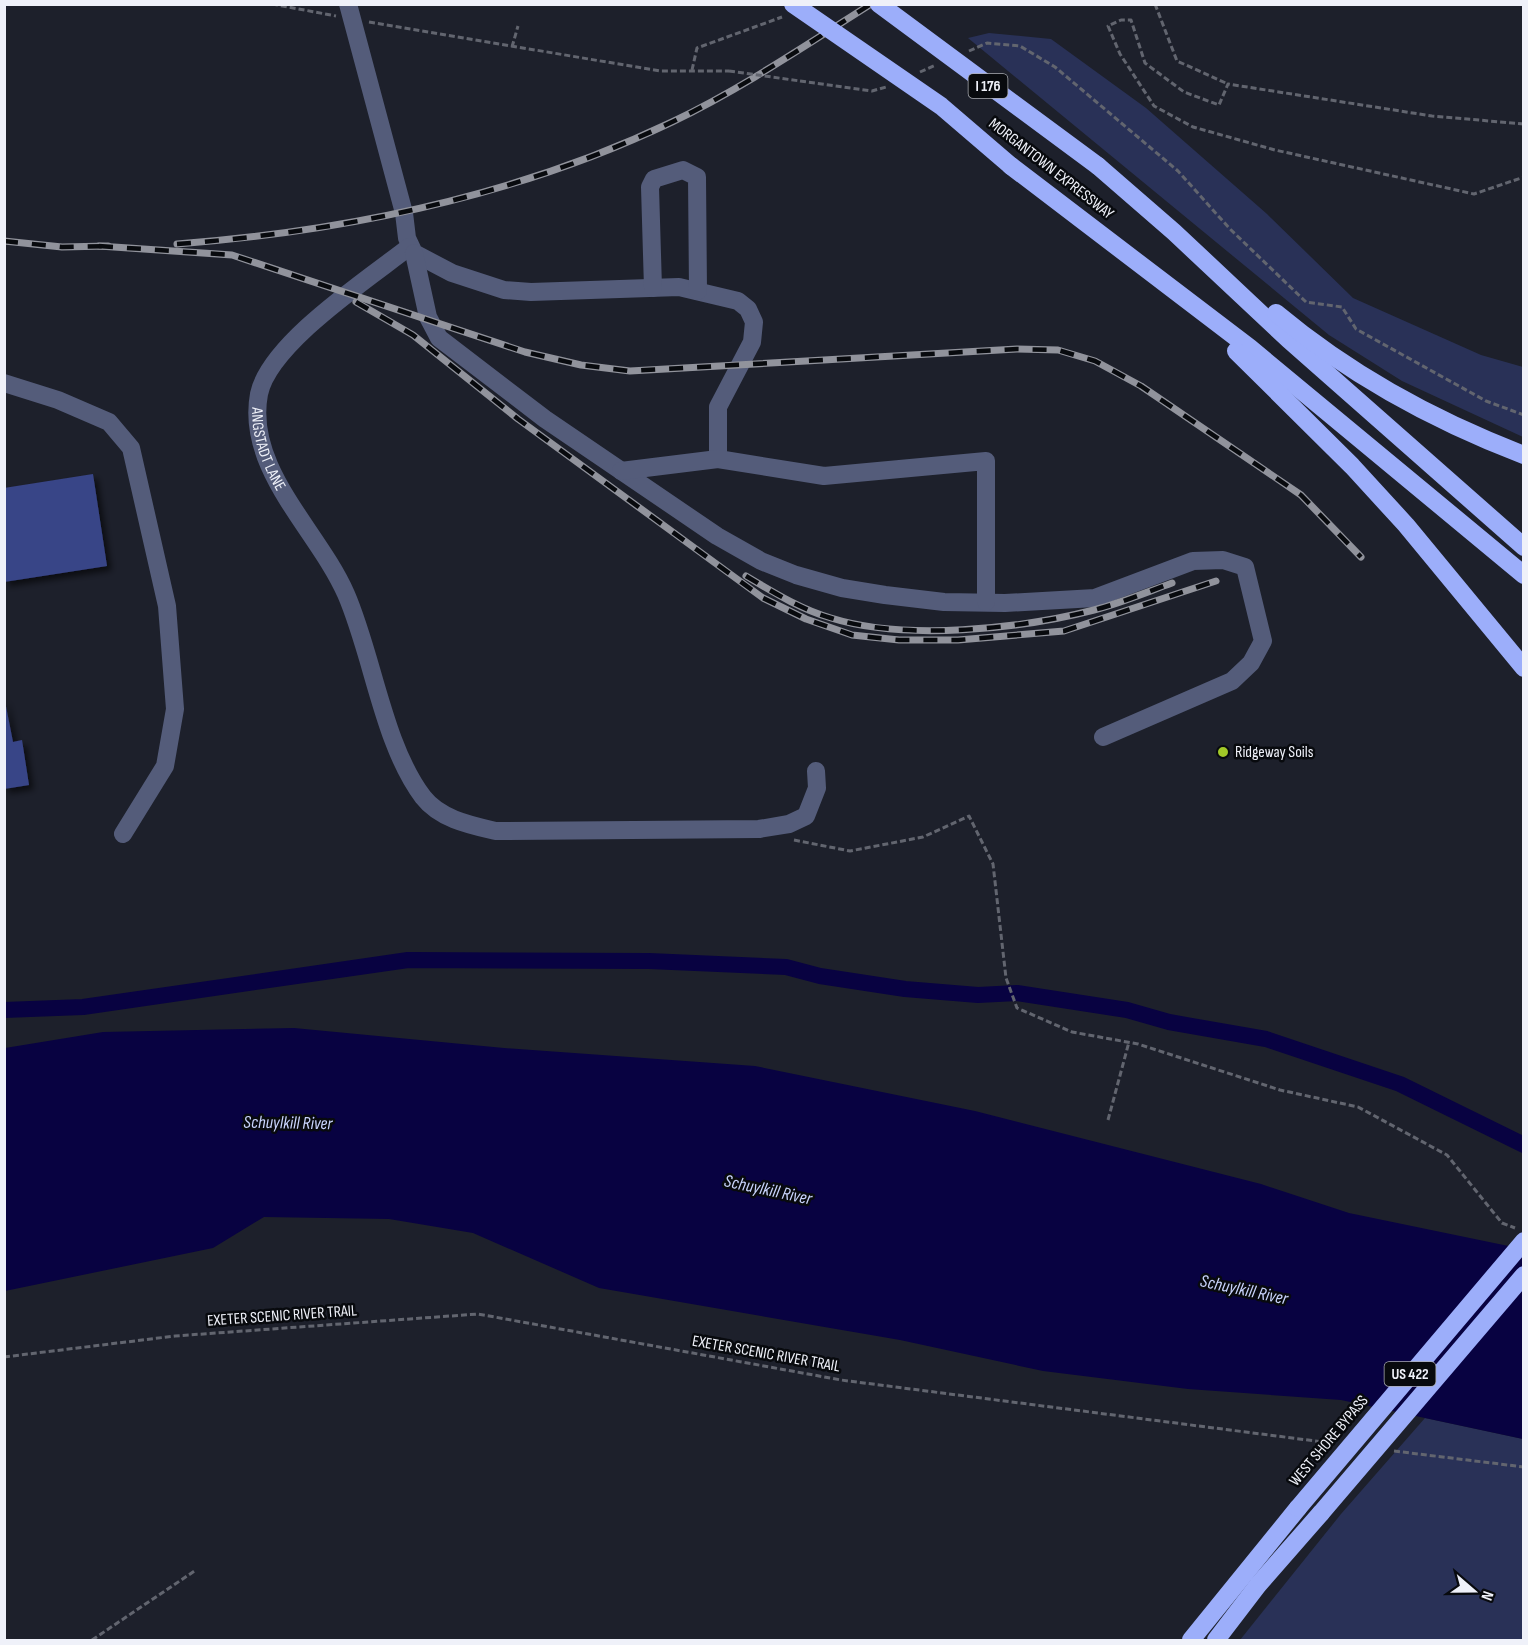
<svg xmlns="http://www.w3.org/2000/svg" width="1528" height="1645" viewBox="0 0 1528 1645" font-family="'Sofia Sans Condensed',sans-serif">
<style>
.green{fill:#293157}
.water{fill:#080241}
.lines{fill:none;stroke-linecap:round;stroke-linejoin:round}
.canal{stroke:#080241;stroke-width:16}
.building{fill:#394587;filter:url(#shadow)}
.path{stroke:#62656f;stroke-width:3;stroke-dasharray:6 3;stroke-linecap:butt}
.minor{stroke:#545c7a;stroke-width:18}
.highway{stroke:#9caefa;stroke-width:18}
.rail-casing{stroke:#91939c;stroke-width:7}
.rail{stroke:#080a0e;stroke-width:4.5;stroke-dasharray:14;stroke-linecap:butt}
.path-bridge{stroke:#62656f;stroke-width:3;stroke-dasharray:6 3;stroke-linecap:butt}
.highway-bridge{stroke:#9caefa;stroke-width:18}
.poi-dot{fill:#a2c928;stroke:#080a0e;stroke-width:2}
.labels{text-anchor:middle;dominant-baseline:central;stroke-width:5;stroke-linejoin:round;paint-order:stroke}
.shield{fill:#080a0e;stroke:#aaacb2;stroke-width:1.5}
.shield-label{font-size:15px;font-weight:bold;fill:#eff1f9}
.street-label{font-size:16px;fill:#eff1f9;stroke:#080a0e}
.poi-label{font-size:16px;fill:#eff1f9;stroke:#080a0e;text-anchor:start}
.water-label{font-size:18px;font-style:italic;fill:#c9d4fc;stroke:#080a0e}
</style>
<defs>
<filter id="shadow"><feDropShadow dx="4.5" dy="4.5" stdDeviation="3" flood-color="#0009"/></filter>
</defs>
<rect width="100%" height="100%" fill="#1d202b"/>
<g class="green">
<polygon points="989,33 1051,39 1146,108 1267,214 1353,298 1481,355 1523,367 1523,437 1402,381 1329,335 968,38"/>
<polygon points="1425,1418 1523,1439 1523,1640 1240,1640 1341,1514"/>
</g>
<polygon class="water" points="294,1028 504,1048 755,1066 975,1111 1261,1184 1349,1213 1523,1249 1523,1439 1341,1400 1188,1389 1043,1371 900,1340 599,1288 473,1233 389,1219 264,1217 213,1248 5,1291 5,1048 103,1032"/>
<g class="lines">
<polyline class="canal" points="4,1010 83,1007 408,960 649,961 786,967 820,976 905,989 978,995 1017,993 1127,1010 1169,1022 1266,1039 1400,1084 1524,1145"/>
</g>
<g class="building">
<polygon points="93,474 107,566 4,582 4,488"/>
<polygon points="4,696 13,742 22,740 29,785 4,789"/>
</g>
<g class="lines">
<g class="path">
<polyline points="272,4 336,16"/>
<polyline points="1155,4 1177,61 1228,84"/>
<polyline points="369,22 660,71 729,71"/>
<polyline points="512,47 518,26"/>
<polyline points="969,51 987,43 1020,46 1055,67 1178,171 1230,229 1306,302 1342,307 1356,329 1486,401 1524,415"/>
<polyline points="692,70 697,48 782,17"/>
<polyline points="920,72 936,65"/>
<polyline points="800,81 872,91 886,87"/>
<polyline points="1524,124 1432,116 1228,84 1219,105 1184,92 1145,63 1131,20 1121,20 1108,26 1120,54 1154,106 1193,127 1275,150 1474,194 1524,177"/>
<polyline points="794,840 850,851 923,837 969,816 993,864 1006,978 1017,1008 1072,1032 1138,1044 1280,1090 1358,1107 1447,1155 1502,1223 1515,1228"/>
<polyline points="1108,1120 1129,1042"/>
<polyline points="4,1357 175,1336 478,1314 841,1380 1331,1443"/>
<polyline points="1394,1451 1524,1467"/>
<polyline points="92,1640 196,1570"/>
</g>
<g class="minor">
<polyline points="348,4 404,213 407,238 414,253 452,273 504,290 531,292 679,287 738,301 748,309 754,322 752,342 718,407 718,459"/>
<path id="s1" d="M 409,247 C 368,279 269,344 259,394 C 245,469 318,530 346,594 C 373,656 383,744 423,797 C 440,819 470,825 496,831 L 759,829 L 789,824 L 806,816 L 817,788 L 816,771"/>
<polyline points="414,253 428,317 439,338 545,419 717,536 761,561 796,575 842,588 885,595 944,602 1005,603 1095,598 1193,561 1223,560 1245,567 1263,641 1251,663 1232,681 1103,737"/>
<polyline points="653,288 650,187 654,179 683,170 697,177 698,291"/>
<polyline points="4,383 58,400 109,422 131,448 167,606 175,709 165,766 123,834"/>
<polyline points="621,471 718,459 824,476 986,461 986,602"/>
</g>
<g class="highway">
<polyline points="1011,166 1250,348 1524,575"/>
<polyline points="1098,166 1174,232 1288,339 1524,547"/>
<path d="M 1276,313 C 1349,374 1435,421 1524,455"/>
<polyline points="1236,351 1352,466 1406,525 1524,668"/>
<polyline points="1191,1640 1298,1508"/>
<polyline points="1216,1640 1258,1585 1321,1513"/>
</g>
<defs>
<g id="rail">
<polyline points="4,241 62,247 108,246"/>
<path d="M 177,244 C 348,231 517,196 672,122 C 741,89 806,45 871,4"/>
<polyline points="99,246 232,255 525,352 581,365 630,371 1017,349 1058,350 1095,361 1141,386 1301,495 1361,557"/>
<polyline points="356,302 413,335 518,419 763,598 806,619 852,635 899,640 958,640 1064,631 1216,581"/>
<path d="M 746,576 C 773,592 800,609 831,618 C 905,641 1020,629 1094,610 C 1121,603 1147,592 1172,583"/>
</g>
</defs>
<use href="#rail" class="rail-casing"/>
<use href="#rail" class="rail"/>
<polyline class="path-bridge" points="729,71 800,81"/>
<g class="highway-bridge">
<polyline points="793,4 941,106 1011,166"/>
<polyline points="879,4 1098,166"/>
<polyline points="1298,1508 1524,1241"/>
<polyline points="1321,1513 1524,1275"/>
</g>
</g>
<circle class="poi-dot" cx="1223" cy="752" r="6"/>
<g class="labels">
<g class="shield">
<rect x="968.5" y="74" width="39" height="24" rx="4.5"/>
<rect x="1384.5" y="1362" width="51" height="24" rx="4.5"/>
</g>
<g class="shield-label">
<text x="988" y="86">I 176</text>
<text x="1410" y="1374">US 422</text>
</g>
<g class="street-label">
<text transform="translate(1051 169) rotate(38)">MORGANTOWN EXPRESSWAY</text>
<text stroke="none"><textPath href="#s1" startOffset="270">ANGSTADT LANE</textPath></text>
<text transform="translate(282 1316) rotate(-4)">EXETER SCENIC RIVER TRAIL</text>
<text transform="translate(766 1354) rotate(10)">EXETER SCENIC RIVER TRAIL</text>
<text transform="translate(1329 1441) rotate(-50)">WEST SHORE BYPASS</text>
</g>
<g class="poi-label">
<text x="1235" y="752">Ridgeway Soils</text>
</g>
<g class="water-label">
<text transform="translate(288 1123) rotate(1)">Schuylkill River</text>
<text transform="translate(768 1190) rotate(12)">Schuylkill River</text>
<text transform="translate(1244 1290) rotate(12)">Schuylkill River</text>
</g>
</g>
<rect width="1528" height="1645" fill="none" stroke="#eff1f9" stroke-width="12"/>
<g transform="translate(1474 1591) rotate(110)" stroke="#080a0e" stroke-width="4.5" paint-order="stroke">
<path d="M0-4.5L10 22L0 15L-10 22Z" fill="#eff1f9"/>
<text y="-9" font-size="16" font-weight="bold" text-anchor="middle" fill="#eff1f9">N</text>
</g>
</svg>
